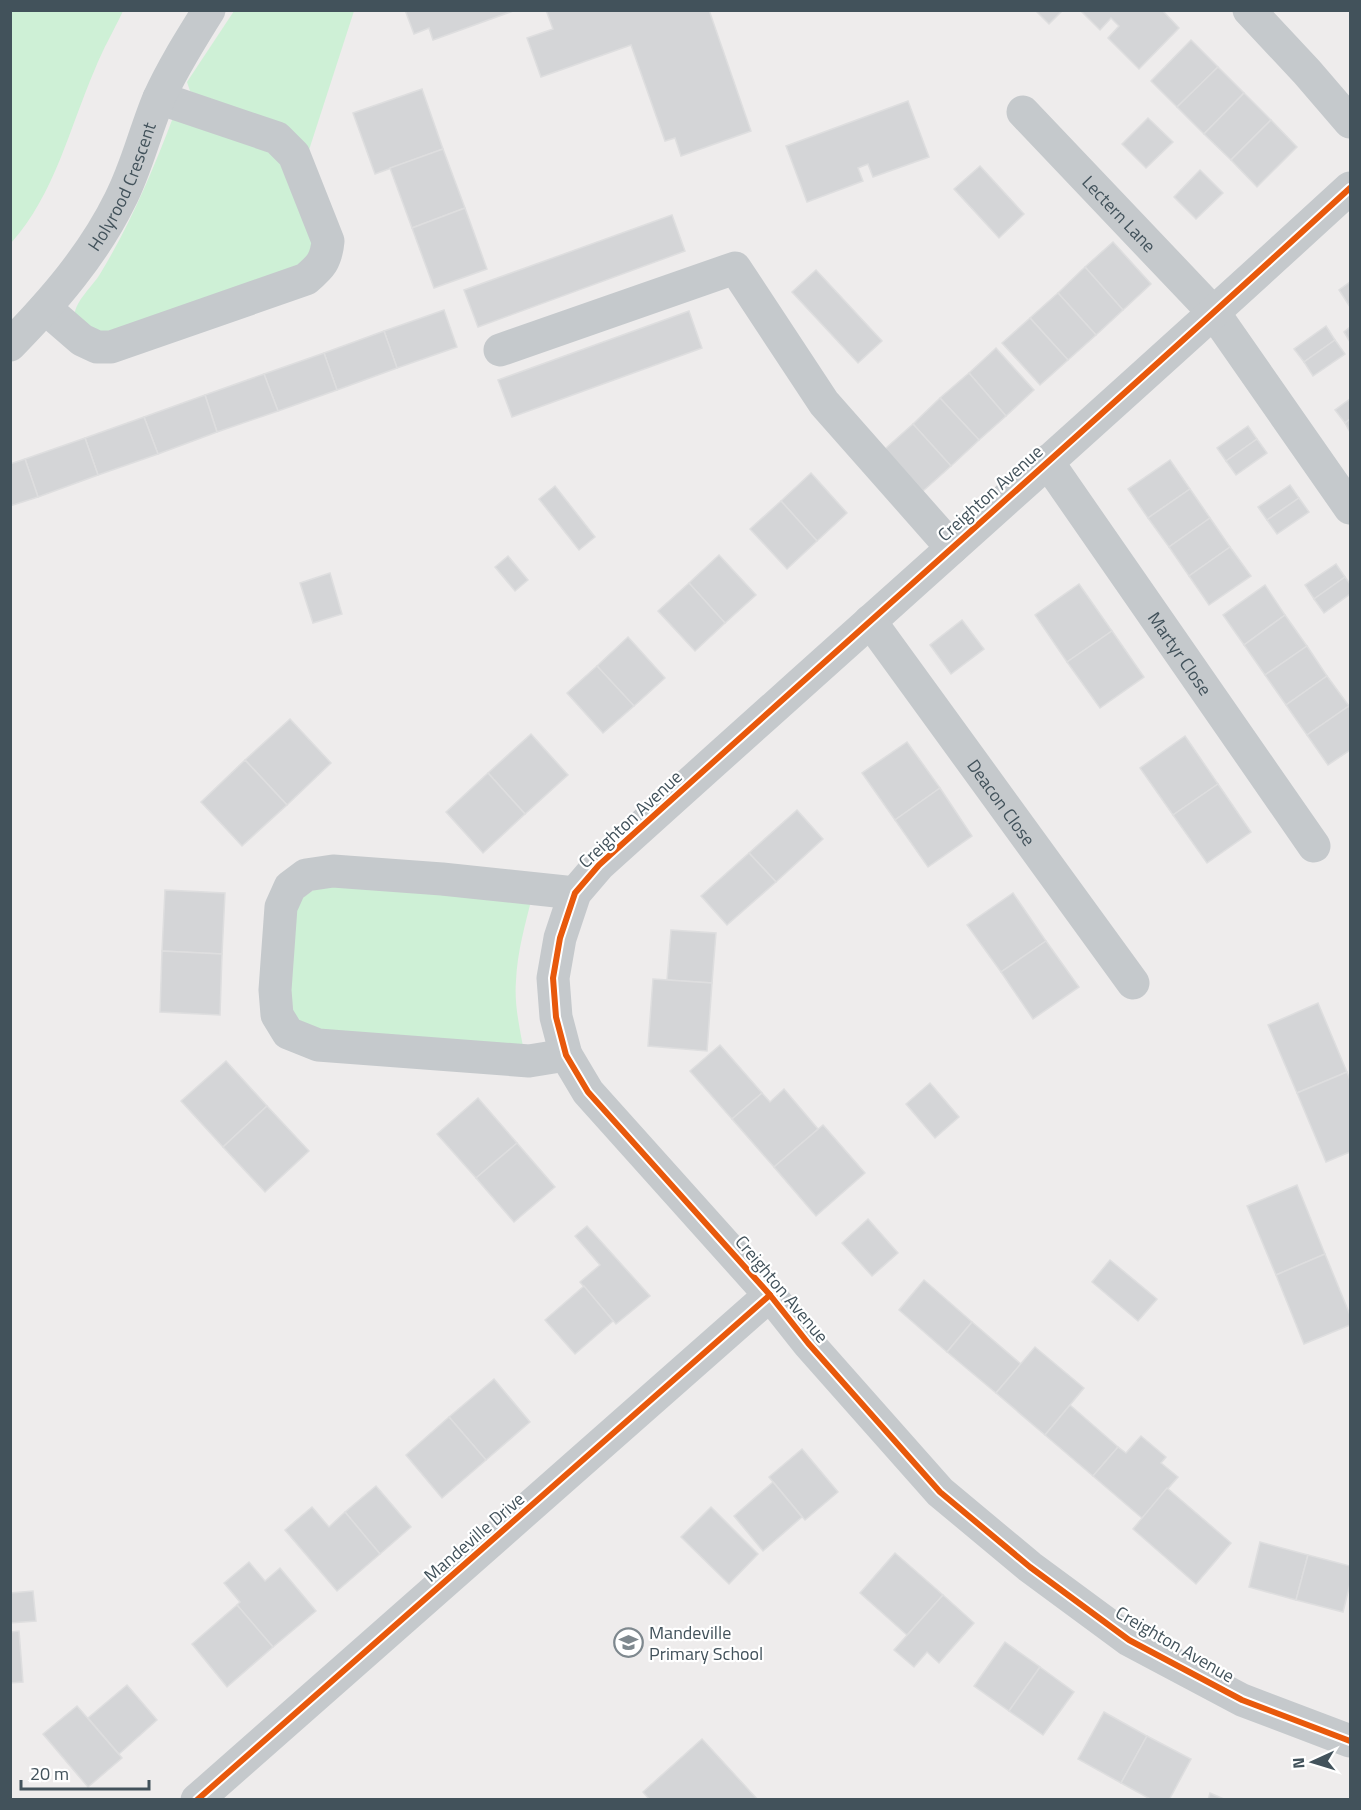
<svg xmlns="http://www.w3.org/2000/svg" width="1361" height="1810" viewBox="0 0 1361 1810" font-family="'Titillium Web',sans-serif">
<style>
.green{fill:#cef0d6}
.building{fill:#d4d5d7;stroke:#dededf;stroke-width:1.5}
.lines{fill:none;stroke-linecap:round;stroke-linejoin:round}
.minor{stroke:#c5c9cc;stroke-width:33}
.cycleway-casing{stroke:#fff;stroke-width:10}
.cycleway{stroke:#e8590c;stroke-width:6}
.labels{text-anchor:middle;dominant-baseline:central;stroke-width:4.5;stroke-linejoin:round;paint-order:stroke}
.street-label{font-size:18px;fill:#42525b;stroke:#fff}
.poi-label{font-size:18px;fill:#42525b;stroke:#fff;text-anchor:start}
</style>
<rect width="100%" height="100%" fill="#eeecec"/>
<g class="green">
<path d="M 11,10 L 123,11 C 114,30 103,49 95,69 C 69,129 55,194 11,243 Z"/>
<polygon points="234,11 354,11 309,150 190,91 187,82"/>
<path d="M 174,115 L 274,148 L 314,248 L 295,271 L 96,335 L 74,316 C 76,300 92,287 100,274 C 131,223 153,170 174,115 Z"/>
<path d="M 330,885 L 532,897 C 525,925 517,953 516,981 C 514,1005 520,1029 524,1052 L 327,1039 L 290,1016 L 289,925 L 302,898 L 315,889 Z"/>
</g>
<g class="building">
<polygon points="405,10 516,10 433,40 429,28 414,34"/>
<polygon points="546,10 709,10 751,131 681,156 675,138 665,141 631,45 541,77 527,38 553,29"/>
<polygon points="1035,10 1063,10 1049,24"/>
<polygon points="1080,10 1162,10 1179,28 1139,69 1108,38 1119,26 1111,18 1100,30"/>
<polygon points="1191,40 1218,67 1177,107 1151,81"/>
<polygon points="1218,67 1244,93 1204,134 1177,107"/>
<polygon points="422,89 443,149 375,174 353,113"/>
<polygon points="1244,93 1271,120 1231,160 1204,134"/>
<polygon points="908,101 929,157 873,177 868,164 858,168 863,181 807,202 786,146"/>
<polygon points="1148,118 1173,142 1146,168 1122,144"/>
<polygon points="1271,120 1297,147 1257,187 1231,160"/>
<polygon points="443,149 465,208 412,228 390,168"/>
<polygon points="980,166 1024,214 999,238 954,189"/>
<polygon points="1200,170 1223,193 1196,219 1174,197"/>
<polygon points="465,208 487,269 434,288 412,228"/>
<polygon points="672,215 685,251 478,327 464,290"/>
<polygon points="1113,242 1151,284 1123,310 1085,267"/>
<polygon points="1085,267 1123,310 1096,335 1058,293"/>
<polygon points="816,270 882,341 858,363 792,292"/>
<polygon points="1350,282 1350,307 1339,290"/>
<polygon points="1058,293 1096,335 1068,360 1030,318"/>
<polygon points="444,310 457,347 397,368 384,331"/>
<polygon points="689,311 702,348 512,417 498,380"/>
<polygon points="1030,318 1068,360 1040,385 1002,343"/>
<polygon points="1326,326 1335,340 1304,362 1294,349"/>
<polygon points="1350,327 1350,342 1344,332"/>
<polygon points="384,331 397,368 337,390 324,353"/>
<polygon points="1335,340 1345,354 1313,376 1304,362"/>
<polygon points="996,348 1034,390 1006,416 969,373"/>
<polygon points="324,353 337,390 278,411 264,374"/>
<polygon points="969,373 1006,416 979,440 940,398"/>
<polygon points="264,374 278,411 217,432 205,395"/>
<polygon points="205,395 217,432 158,454 144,417"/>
<polygon points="940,398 979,440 951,466 913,424"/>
<polygon points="1350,399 1350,419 1345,423 1335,410"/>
<polygon points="144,417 158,454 98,475 85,438"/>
<polygon points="1350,419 1350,432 1345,423"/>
<polygon points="913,424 951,466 923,491 885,449"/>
<polygon points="1248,426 1257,439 1226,461 1217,448"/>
<polygon points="85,438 98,475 38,497 25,459"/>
<polygon points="1257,439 1267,453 1236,475 1226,461"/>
<polygon points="25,459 38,497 10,506 10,464"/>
<polygon points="1170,460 1190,489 1148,518 1128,489"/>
<polygon points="811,473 847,513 817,541 781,501"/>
<polygon points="1290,485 1299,498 1267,520 1258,507"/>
<polygon points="555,486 595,537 579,550 539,499"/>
<polygon points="1190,489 1210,518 1169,547 1148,518"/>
<polygon points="1299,498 1309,512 1277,534 1267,520"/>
<polygon points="781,501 817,541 787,569 750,529"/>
<polygon points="1210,518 1230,547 1189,576 1169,547"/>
<polygon points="1230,547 1251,576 1209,605 1189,576"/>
<polygon points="719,555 756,595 725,623 689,583"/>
<polygon points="508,556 528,580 515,591 495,567"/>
<polygon points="1336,564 1345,577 1314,599 1305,585"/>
<polygon points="330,573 342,614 313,623 300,583"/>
<polygon points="1345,577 1350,584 1350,594 1324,613 1314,599"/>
<polygon points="689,583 725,623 695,651 658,611"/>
<polygon points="1079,584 1112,631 1067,662 1035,615"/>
<polygon points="1265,585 1285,615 1244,645 1223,615"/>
<polygon points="1285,615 1307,646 1265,675 1244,645"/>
<polygon points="962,620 984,649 951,674 930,645"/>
<polygon points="1112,631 1144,677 1100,708 1067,662"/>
<polygon points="628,637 665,678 634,706 597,666"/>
<polygon points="1307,646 1327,676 1286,705 1265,675"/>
<polygon points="597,666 634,706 603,733 567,693"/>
<polygon points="1327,676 1349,706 1307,735 1286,705"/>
<polygon points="1349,706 1350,709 1350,750 1328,765 1307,735"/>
<polygon points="290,719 331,763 287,805 245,760"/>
<polygon points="531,734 568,775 525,814 488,773"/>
<polygon points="1185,736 1218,784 1173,815 1140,768"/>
<polygon points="907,742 940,788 895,820 862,773"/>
<polygon points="245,760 287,805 242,846 201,802"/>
<polygon points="488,773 525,814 483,853 446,812"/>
<polygon points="1218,784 1251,832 1207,863 1173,815"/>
<polygon points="940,788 972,836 928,867 895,820"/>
<polygon points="797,810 823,839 776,882 749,853"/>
<polygon points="749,853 776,882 727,925 701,896"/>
<polygon points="165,890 225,893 222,954 162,951"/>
<polygon points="1013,893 1046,941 1001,972 967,925"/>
<polygon points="671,930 716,933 712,983 667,980"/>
<polygon points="1046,941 1079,987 1033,1019 1001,972"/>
<polygon points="162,951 222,954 220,1015 160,1012"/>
<polygon points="653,979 712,983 707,1051 648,1046"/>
<polygon points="1318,1003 1347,1072 1297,1093 1268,1025"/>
<polygon points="720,1045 762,1093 732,1119 690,1071"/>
<polygon points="226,1061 267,1106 223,1147 181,1101"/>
<polygon points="1347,1072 1350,1080 1350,1152 1326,1162 1297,1093"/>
<polygon points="930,1083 959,1117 935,1138 906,1104"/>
<polygon points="784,1089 818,1129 774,1167 732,1119 762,1093 770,1102"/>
<polygon points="478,1098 517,1143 476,1178 437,1134"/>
<polygon points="267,1106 309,1151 265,1192 223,1147"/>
<polygon points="823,1125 865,1173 816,1216 774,1167"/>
<polygon points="517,1143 555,1187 514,1222 476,1178"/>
<polygon points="1297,1185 1325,1254 1276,1275 1247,1206"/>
<polygon points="868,1219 898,1253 872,1276 842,1243"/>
<polygon points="587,1226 650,1296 616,1324 580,1282 600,1265 575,1236"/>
<polygon points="1325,1254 1350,1315 1350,1325 1304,1344 1276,1275"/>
<polygon points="1110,1260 1157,1299 1138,1321 1092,1282"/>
<polygon points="924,1280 972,1322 947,1352 899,1310"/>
<polygon points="584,1286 613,1321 575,1354 545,1320"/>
<polygon points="972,1322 1021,1364 996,1393 947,1352"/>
<polygon points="1035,1347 1084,1388 1045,1435 996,1393"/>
<polygon points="494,1379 530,1422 486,1460 449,1417"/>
<polygon points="1070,1405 1118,1447 1093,1476 1045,1435"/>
<polygon points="449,1417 486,1460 442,1498 406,1455"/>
<polygon points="1141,1436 1166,1457 1161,1463 1178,1477 1142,1518 1093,1476 1118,1447 1126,1453"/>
<polygon points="802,1449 838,1492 805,1520 769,1477"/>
<polygon points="773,1482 802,1517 763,1551 734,1516"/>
<polygon points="376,1486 411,1527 380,1554 345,1512"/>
<polygon points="1167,1488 1231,1543 1196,1584 1133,1529"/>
<polygon points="312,1507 329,1527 345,1512 380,1554 337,1591 285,1530"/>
<polygon points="711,1507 758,1554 729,1584 681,1537"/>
<polygon points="1260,1542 1308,1555 1296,1600 1249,1587"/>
<polygon points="895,1553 943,1595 907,1635 860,1593"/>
<polygon points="1308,1555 1350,1566 1350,1584 1343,1612 1296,1600"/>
<polygon points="249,1562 265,1581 280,1568 316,1611 273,1647 237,1605 240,1602 224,1583"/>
<polygon points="33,1591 36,1621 10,1623 10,1593"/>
<polygon points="943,1595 974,1623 939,1663 927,1652 914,1667 894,1650"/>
<polygon points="237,1605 273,1647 227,1687 192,1644"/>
<polygon points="19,1631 23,1682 10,1683 10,1632"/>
<polygon points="1005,1642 1040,1667 1009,1711 974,1686"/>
<polygon points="1040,1667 1074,1692 1043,1735 1009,1711"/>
<polygon points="127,1685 157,1720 119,1754 88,1718"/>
<polygon points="77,1706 122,1758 88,1787 43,1734"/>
<polygon points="1104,1712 1147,1736 1121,1783 1078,1759"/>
<polygon points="1147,1736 1191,1759 1169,1800 1152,1800 1121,1783"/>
<polygon points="702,1739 758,1800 650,1800 643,1792"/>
<polygon points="1210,1793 1226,1800 1208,1800"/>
</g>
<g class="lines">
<g class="minor">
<polyline points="1249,10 1307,72 1350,122"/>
<path id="s1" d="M 1023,112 L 1214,313 L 1350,508"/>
<path d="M 1350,188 C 1102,416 849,639 599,865 L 575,893 L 560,938 L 553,978 L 556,1017 L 566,1055 L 588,1092 L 770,1295 L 808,1343 L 940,1492 L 1030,1567 L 1129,1640 L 1242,1700 L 1350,1741"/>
<path d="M 45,308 L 82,340 L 97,347 L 111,347 L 306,279 C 321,266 326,261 328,241 L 294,155 L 277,138 L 159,98"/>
<path id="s2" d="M 10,345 C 53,301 93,255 120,200 C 137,167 145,131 159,98 C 173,67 191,39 209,10"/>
<polyline points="500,350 735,268 824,403 952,548"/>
<path id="s3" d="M 1047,461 L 1314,846"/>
<path id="s4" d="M 870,621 L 1133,983"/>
<polyline points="566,1055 529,1061 318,1045 288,1033 277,1015 275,990 281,907 290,887 306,875 333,871 442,879 575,893"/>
<polyline points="197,1800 770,1295"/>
</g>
<defs>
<g id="cycleway">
<path d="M 1350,188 C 1102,416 849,639 599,865 L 575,893 L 560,938 L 553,978 L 556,1017 L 566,1055 L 588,1092 L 770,1295 L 808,1343 L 940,1492 L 1030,1567 L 1129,1640 L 1242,1700 L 1350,1741"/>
<polyline points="197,1800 770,1295"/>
</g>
</defs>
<use href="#cycleway" class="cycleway-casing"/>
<use href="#cycleway" class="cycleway"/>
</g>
<defs>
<symbol id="school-ring" viewBox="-11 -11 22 22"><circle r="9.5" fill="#fff" stroke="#7e888e" stroke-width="1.5"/><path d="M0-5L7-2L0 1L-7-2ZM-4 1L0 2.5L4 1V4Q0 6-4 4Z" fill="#7e888e"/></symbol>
</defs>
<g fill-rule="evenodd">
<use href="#school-ring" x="612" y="1626" width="33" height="33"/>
</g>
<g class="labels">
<g class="street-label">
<text stroke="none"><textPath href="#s2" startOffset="196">Holyrood Crescent</textPath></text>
<text stroke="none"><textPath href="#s1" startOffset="140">Lectern Lane</textPath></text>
<text transform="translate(990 493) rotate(-42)">Creighton Avenue</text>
<text stroke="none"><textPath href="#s3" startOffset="234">Martyr Close</textPath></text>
<text stroke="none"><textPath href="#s4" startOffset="224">Deacon Close</textPath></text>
<text transform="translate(630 819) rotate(-43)">Creighton Avenue</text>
<text transform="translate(782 1289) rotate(50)">Creighton Avenue</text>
<text transform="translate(474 1537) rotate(-41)">Mandeville Drive</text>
<text transform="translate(1175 1644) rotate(30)">Creighton Avenue</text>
</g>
<g class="poi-label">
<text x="649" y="1632">Mandeville<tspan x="649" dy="21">Primary School</tspan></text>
</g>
</g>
<rect width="1361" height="1810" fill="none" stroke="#42525b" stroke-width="24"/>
<g transform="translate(1313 1762) rotate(266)" stroke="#ffffff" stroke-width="4.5" paint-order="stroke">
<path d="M0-4.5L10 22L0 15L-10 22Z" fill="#42525b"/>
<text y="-9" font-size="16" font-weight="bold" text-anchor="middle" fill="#42525b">N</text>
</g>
<path d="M21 1780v9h128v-9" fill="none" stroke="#42525b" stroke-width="3"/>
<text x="30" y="1780" font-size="18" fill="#42525b" stroke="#ffffff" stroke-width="4.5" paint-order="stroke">20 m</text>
</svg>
